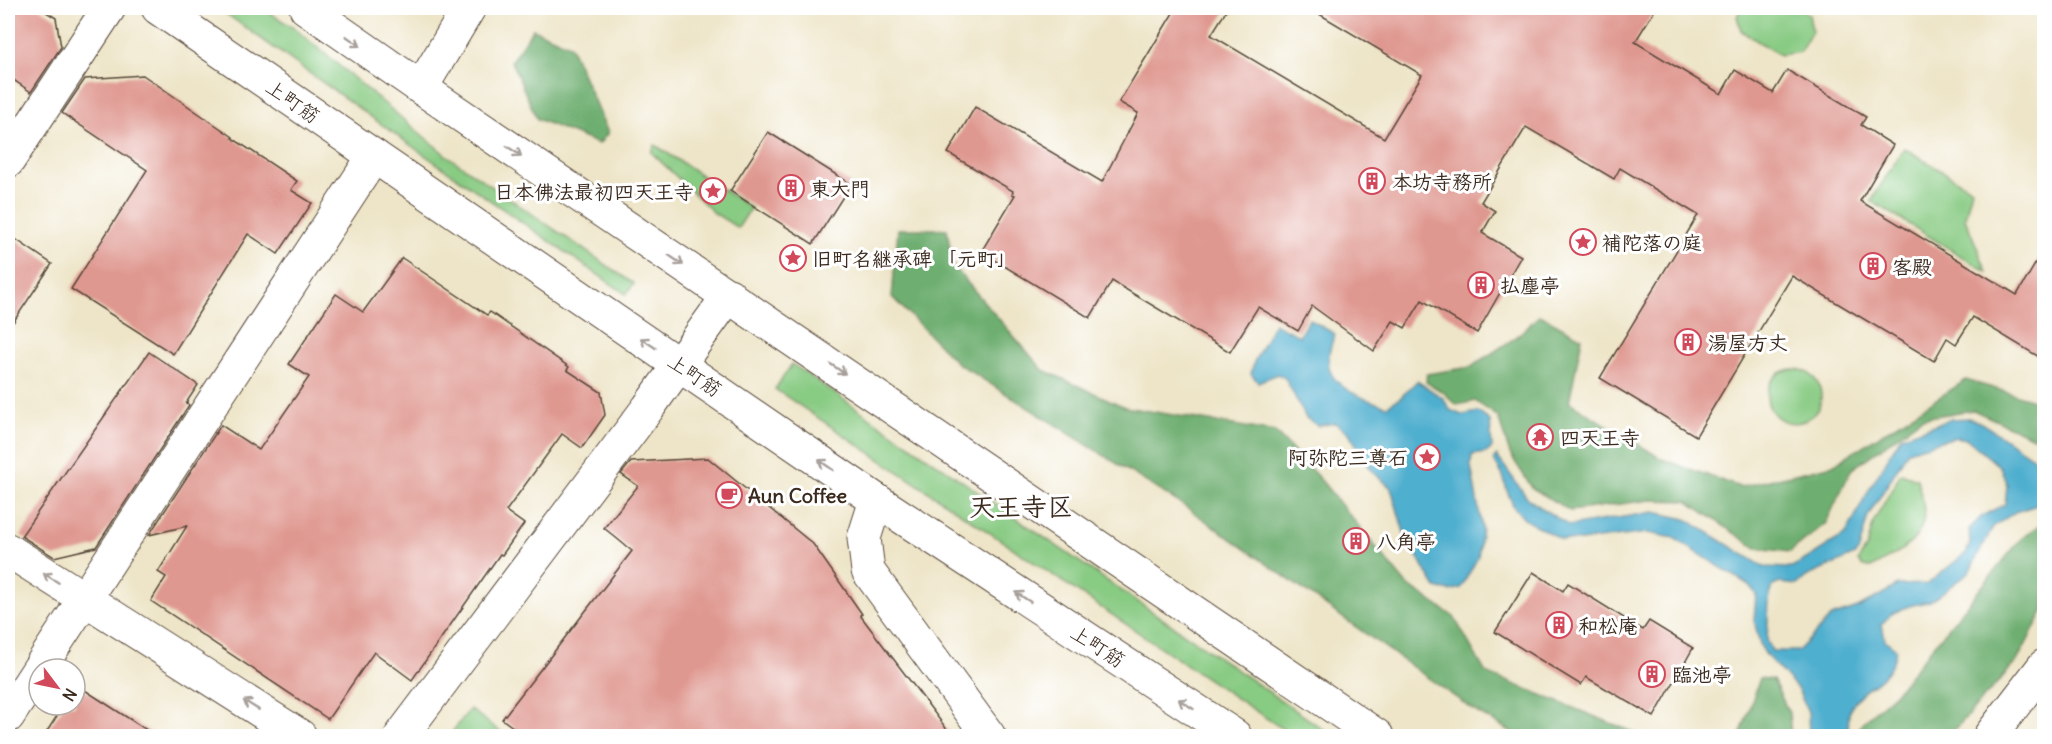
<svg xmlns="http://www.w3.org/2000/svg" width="2052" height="744" viewBox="0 0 2052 744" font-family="Delius,'Klee One',sans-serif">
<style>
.green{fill:#88cb83;stroke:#627a50;stroke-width:1.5}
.forest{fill:#6eaf71;stroke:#546c48;stroke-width:1.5}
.water{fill:#50afcf;stroke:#466c76;stroke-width:1.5;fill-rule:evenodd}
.building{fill:#df9890}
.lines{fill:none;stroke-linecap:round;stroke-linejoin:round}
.minor-casing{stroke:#564638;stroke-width:35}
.major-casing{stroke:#564638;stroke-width:35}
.minor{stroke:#fff;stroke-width:33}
.major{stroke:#fff;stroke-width:33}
.oneway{stroke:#a79f9a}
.labels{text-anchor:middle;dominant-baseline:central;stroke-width:6;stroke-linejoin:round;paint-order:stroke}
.street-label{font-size:20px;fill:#3b2a1e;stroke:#fff}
.poi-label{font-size:20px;font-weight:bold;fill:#3b2a1e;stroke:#fff;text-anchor:start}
.district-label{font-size:26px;font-weight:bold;fill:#3b2a1e;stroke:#fff}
</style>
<rect width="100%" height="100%" fill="#fff"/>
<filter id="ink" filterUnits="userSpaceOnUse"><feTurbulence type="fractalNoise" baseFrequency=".0167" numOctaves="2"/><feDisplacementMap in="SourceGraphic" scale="12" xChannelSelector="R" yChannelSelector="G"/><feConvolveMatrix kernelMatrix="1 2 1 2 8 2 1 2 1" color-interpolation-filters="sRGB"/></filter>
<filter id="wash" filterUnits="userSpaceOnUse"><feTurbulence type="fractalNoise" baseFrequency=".008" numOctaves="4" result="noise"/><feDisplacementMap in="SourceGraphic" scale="24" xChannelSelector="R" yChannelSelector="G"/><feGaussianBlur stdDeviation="1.35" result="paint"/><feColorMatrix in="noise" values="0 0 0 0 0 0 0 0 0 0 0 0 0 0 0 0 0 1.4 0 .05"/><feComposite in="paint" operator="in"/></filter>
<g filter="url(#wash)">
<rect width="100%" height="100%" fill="#eee5c8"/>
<g class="green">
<polygon points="218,8 262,8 294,28 446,155 634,284 626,294 423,154"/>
<polygon points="1742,8 1799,8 1809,14 1812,31 1800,52 1780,55 1741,31 1737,16"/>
<polygon points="655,145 751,208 738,228 714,213 651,152"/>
<polygon points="1904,148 1972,189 1965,218 1987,272 1871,201"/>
<polygon points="792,364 1333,736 1293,736 775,389"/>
<circle cx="1794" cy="396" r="27"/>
<path d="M 1901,473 L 1917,479 C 1919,489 1924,501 1924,512 C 1924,544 1895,553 1871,568 L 1864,567 L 1858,561 L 1867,547 L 1874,521 Z"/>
<polygon points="470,709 506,736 449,736"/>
</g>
<g class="forest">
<polygon points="533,29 570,45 608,133 599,144 537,119 511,61"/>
<polygon points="898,229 947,229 953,266 1043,370 1125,407 1275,432 1320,479 1406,584 1454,617 1486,673 1643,736 1519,736 1478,713 1186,507 957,363 892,297"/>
<polygon points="1540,315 1582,338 1569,402 1662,459 1740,487 1833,465 1966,380 2044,403 2044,444 2040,440 1973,410 1922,418 1851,470 1826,523 1790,552 1756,548 1687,501 1650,500 1570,511 1532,488 1510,454 1498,417 1475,401 1457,405 1443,392 1426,382 1427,374 1471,367 1515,338"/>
<polygon points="2044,521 2044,610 2017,661 1949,736 1854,736 1863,722 1895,693 2021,539"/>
<polygon points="1760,678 1773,680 1789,713 1791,736 1740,736"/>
</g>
<g class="water">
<path d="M 1309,319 L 1335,334 C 1331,344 1326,360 1330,371 C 1338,390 1369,401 1387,406 L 1400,398 L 1417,381 L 1443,398 L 1450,410 L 1462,415 L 1478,412 L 1490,421 L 1492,448 L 1486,453 L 1472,455 L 1471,466 L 1482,528 L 1478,557 L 1461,588 L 1450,591 L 1436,588 L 1405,536 L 1391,488 L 1372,471 L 1349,433 L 1335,423 L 1318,426 L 1306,418 L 1285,378 L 1278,374 L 1258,382 L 1251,374 L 1254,362 L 1274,323 L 1299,336 Z"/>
<path d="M 1969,418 L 1983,424 L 2044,465 L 2044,503 L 2015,512 L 1993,527 L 1969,572 L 1931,601 L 1909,606 L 1891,614 L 1882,624 L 1885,640 L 1896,649 C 1892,684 1861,683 1850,710 C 1848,715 1849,723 1848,729 L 1840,736 L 1809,736 L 1808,712 L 1798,690 L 1766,655 L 1760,645 L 1754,620 L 1756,594 L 1749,585 L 1674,538 L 1648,533 L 1581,541 L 1562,540 L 1524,519 L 1514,507 L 1507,491 L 1503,476 L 1493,459 L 1497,456 L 1528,499 L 1569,526 L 1654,512 L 1686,519 L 1764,567 L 1792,568 L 1846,534 L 1871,486 L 1901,436 L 1951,419 ZM 1954,437 L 1967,439 L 2000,467 L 2007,485 L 2005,504 L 1981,517 L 1969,529 L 1970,543 L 1966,553 L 1927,584 L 1898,585 L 1858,608 L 1831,617 L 1798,651 L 1772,651 L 1767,640 L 1769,599 L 1773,586 L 1780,583 L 1797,585 L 1806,577 L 1855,555 L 1859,550 L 1868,516 L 1908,451 Z"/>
</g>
<g id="blocks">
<g class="building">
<polygon points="8,8 40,8 56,18 61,47 31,92 8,76"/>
<polygon points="1176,8 1228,8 1211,35 1384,138 1422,75 1309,8 1656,8 1635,42 1721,94 1735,70 1773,93 1787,70 1866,117 1861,125 1893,145 1860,201 2017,295 2044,249 2044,360 1973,317 1956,344 1947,338 1934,361 1792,276 1696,436 1600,378 1698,215 1620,168 1614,179 1526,127 1481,202 1495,211 1482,233 1521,256 1477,333 1422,300 1405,328 1393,321 1374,351 1312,306 1298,331 1258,307 1230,352 1112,281 1090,318 981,252 1015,195 1012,194 1013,191 948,153 975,107 1102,182 1138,113 1119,102"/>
<polygon points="143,75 233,137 232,138 297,181 291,190 312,203 278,254 248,234 173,354 71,289 147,170 62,113 85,79"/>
<polygon points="768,132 851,184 813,244 730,191"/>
<polygon points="8,234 52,264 8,330"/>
<polygon points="402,258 487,315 490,312 569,367 567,370 601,392 605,415 582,448 562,434 506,511 524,524 502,555 500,554 412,680 374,652 328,719 151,601 166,577 158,572 187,526 149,535 221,425 259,450 309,377 289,364 336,294 363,312"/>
<polygon points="149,352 198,385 186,403 189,405 96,547 54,557 21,536"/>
<polygon points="708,458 813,544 862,614 860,615 952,736 525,736 502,719 632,551 604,528 638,486 621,474 631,462"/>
<polygon points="1533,572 1563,591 1568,583 1643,630 1649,621 1693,648 1654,717 1586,677 1581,685 1495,632"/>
<polygon points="77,685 156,736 44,736 64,705 75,705 75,689"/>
</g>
</g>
</g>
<g filter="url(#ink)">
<use href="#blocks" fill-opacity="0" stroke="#564638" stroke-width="1.5"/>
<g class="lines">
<defs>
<g id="minor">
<polyline points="421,88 469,8"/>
<polyline points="8,161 109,8"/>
<polyline points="876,500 864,538 868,571 989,736"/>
<polyline points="8,550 300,736"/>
<polyline points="8,716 374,156"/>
<polyline points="401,736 648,408 729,295"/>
<polyline points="1990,736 2044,666"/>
</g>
<g id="major">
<polyline points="158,8 876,500 1235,736"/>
<polyline points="306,8 421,88 1377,736"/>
</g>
</defs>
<use href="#minor" class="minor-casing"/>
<use href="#major" class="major-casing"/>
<use href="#minor" class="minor"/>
<use href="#major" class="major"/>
</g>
<defs><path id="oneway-shaft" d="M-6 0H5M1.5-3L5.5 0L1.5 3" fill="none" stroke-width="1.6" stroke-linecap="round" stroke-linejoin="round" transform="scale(1.5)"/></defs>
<g class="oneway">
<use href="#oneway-shaft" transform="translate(353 41) rotate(35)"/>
<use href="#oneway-shaft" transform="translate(514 151) rotate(34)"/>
<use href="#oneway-shaft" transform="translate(676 260) rotate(34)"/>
<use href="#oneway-shaft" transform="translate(648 343) rotate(-146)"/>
<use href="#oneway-shaft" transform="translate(838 369) rotate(34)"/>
<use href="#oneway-shaft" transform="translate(826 465) rotate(-145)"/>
<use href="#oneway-shaft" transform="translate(51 578) rotate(-148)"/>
<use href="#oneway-shaft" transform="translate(1023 597) rotate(-147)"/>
<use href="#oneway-shaft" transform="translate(1186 704) rotate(-147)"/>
<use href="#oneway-shaft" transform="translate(251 705) rotate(-148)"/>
</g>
</g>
<defs>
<symbol id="building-ring" viewBox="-11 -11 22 22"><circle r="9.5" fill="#fff" stroke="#d1495b" stroke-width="1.5"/><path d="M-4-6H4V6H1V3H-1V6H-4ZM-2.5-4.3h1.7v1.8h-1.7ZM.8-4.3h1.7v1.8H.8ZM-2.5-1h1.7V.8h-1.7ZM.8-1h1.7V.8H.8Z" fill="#d1495b"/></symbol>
<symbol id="sight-ring" viewBox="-11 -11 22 22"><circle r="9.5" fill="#fff" stroke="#d1495b" stroke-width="1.5"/><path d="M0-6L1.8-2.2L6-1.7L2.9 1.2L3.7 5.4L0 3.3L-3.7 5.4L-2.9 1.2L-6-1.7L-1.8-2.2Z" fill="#d1495b"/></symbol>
<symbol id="temple-ring" viewBox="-11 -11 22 22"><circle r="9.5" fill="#fff" stroke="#d1495b" stroke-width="1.5"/><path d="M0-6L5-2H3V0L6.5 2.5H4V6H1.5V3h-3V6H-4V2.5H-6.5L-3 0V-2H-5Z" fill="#d1495b"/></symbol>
<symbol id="cafe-ring" viewBox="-11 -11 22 22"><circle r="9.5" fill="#fff" stroke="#d1495b" stroke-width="1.5"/><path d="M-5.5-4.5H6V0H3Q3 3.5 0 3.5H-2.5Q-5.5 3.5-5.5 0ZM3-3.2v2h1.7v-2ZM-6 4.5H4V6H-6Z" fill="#d1495b"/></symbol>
</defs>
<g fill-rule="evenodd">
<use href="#building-ring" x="1357" y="166" width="30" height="30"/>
<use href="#building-ring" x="776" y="173" width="30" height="30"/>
<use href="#sight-ring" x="698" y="176" width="30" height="30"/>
<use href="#sight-ring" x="1568" y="227" width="30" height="30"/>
<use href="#sight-ring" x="778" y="243" width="30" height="30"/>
<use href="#building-ring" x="1858" y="251" width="30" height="30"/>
<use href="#building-ring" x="1466" y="270" width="30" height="30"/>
<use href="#building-ring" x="1673" y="327" width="30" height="30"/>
<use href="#temple-ring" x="1525" y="422" width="30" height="30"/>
<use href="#sight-ring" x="1412" y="442" width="30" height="30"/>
<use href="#cafe-ring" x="714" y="480" width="30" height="30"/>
<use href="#building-ring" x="1341" y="526" width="30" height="30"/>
<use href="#building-ring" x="1544" y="610" width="30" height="30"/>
<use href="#building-ring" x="1637" y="659" width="30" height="30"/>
</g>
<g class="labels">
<g class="street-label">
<text transform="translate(293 101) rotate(35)">上町筋</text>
<text transform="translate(695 375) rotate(34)">上町筋</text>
<text transform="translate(1098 646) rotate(33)">上町筋</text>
</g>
<g class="poi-label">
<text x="1392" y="181">本坊寺務所</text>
<text x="810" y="188">東大門</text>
<text x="694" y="191" text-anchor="end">日本佛法最初四天王寺</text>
<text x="1602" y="242">補陀落の庭</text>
<text x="812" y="258">旧町名継承碑 「元町」</text>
<text x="1892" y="266">客殿</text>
<text x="1500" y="285">払塵亭</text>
<text x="1708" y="342">湯屋方丈</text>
<text x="1560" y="437">四天王寺</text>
<text x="1408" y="457" text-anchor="end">阿弥陀三尊石</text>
<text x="748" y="495">Aun Coffee</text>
<text x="1376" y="541">八角亭</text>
<text x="1578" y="625">和松庵</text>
<text x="1672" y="674">臨池亭</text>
</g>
<g class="district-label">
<text x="1021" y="506">天王寺区</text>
</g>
</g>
<rect width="2052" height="744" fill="none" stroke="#fff" stroke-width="30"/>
<g transform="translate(57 687) rotate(122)"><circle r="28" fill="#ffffff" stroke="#b1aaa5" stroke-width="1.5"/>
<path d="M0-4.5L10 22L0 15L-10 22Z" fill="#d1495b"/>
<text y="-9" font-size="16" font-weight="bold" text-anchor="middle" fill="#3b2a1e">N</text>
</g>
</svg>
